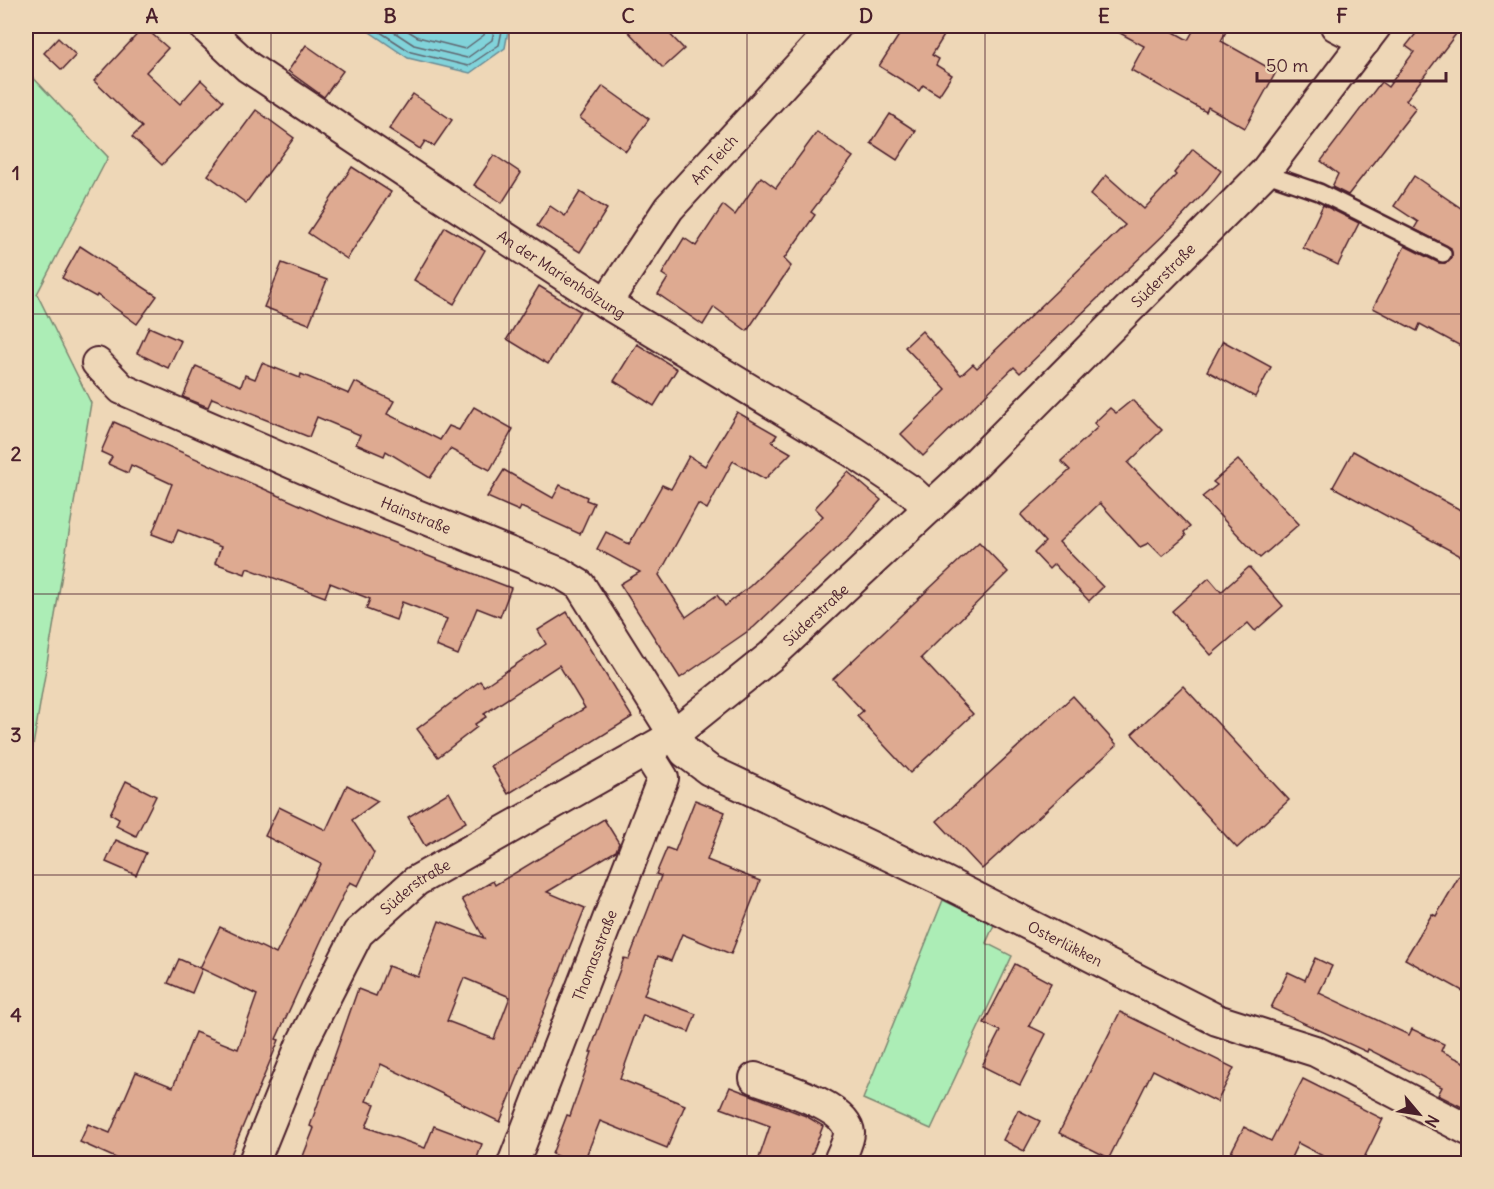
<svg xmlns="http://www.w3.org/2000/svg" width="1494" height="1189" viewBox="0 0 1494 1189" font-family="Delius,sans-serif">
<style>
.green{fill:#acedb6;stroke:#7b8670;stroke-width:1.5}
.water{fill:#81d3da;stroke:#6b8b94;stroke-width:1.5}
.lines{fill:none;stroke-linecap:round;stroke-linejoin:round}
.shore{stroke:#606771;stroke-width:1.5}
.building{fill:#deaa91;stroke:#4a1f2b;stroke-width:1.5;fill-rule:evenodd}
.lane-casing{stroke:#4a1f2b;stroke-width:20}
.street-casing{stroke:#4a1f2b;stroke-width:34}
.lane{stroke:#eed7b7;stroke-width:15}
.street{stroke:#eed7b7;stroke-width:30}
.grid{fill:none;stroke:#4a1f2b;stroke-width:1.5;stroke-opacity:0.55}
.labels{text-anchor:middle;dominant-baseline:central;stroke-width:4.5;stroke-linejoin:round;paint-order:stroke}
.street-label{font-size:15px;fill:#4a1f2b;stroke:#eed7b7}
.neatline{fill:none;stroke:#4a1f2b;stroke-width:2}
.grid-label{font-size:20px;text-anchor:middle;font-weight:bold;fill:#4a1f2b}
</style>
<rect width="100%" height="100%" fill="#eed7b7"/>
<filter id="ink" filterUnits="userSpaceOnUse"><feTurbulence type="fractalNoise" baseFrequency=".0167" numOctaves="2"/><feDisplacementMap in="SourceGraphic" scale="12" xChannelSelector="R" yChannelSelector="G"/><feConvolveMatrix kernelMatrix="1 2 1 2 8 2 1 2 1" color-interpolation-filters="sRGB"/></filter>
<g filter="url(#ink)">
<g class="green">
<polygon points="26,70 108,157 37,294 91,403 26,787"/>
<polygon points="943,900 994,925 986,943 1012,956 931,1129 863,1099"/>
</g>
<polygon class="water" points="361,26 509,26 505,48 470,73 408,58"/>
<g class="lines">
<g class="shore">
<polyline points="371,26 411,52 468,66 499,45 503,26"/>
<polyline points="385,26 414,45 467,58 492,40 495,26"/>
<polyline points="400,26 418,37 465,49 484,35 486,26"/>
</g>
</g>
<g class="building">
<polygon points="623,26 662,26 684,49 663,68"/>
<polygon points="905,26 950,26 932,55 939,59 936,65 952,75 939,95 923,85 919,91 879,66"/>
<polygon points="1107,26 1163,26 1188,40 1196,26 1229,26 1221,41 1276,72 1245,128 1208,107 1206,112 1131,70 1144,46"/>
<polygon points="1422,26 1462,26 1406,100 1416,108 1348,195 1332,187 1338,174 1321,161 1381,82 1388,87 1414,52 1406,46"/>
<polygon points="144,27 168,48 146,72 180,104 201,80 223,101 162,165 132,137 142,127 94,81"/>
<polygon points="58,38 76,55 62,70 44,53"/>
<polygon points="306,45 343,71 324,97 288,71"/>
<polygon points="603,86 649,119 626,151 580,118"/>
<polygon points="413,94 452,120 434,146 425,141 420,149 389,129"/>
<polygon points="256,110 294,138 246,203 208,175"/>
<polygon points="890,114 916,131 897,160 871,143"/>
<polygon points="817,132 853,157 811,212 815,215 784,259 791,266 747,331 714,307 703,325 658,294 668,278 662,274 684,238 696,246 723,205 735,215 761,177 776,188"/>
<polygon points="1193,149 1221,171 1208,189 1176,223 1020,373 1014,367 923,456 901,434 946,390 905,347 922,331 961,375 973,364 977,368 1125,225 1090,195 1106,175 1144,209 1176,175 1174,173"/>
<polygon points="494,155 521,173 502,203 474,185"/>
<polygon points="352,167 391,192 347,259 308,233"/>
<polygon points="1414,176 1468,213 1468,350 1420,324 1417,331 1373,308 1405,246 1439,263 1448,262 1452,258 1451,248 1414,229 1418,222 1394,206"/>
<polygon points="580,192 607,209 580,252 537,226 550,206 565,216"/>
<polygon points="1323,205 1359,223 1338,265 1303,248"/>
<polygon points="445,227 485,250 454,304 414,280"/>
<polygon points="80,246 157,296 137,324 97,295 96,297 62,278"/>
<polygon points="282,263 327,280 309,324 264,307"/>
<polygon points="539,286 580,311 548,364 507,339"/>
<polygon points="149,327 181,341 168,368 137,353"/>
<polygon points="1223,341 1271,367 1255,397 1207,371"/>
<polygon points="637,344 677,369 654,406 614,381"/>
<polygon points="262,363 300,378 301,374 349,394 355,382 394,401 387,414 440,440 449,426 459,430 474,407 513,429 490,470 450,449 430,478 386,451 384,456 356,444 360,435 317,417 309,437 212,398 208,407 183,397 196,366 241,386 245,375 255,379"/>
<polygon points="1132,400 1162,430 1128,463 1190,527 1184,532 1186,536 1162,556 1149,543 1140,547 1100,503 1059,542 1103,587 1089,601 1054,564 1049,569 1034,553 1045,542 1021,515 1070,470 1061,461 1098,427 1094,423 1110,408 1116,413"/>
<polygon points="737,412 777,435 772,442 791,453 765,479 733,461 707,509 698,504 659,575 686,617 717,595 725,606 750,586 823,516 815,508 848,472 881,500 850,536 754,627 680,678 620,584 640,572 597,549 606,532 629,544 662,485 671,489 689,456 705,466"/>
<polygon points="114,422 327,517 511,588 500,617 477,608 458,655 436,646 447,619 402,602 396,620 366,609 370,599 330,583 325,597 247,568 245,574 215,563 221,547 178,530 173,542 152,534 172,484 131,465 128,473 108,464 112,457 101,452"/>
<polygon points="1353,451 1468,514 1468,560 1333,487"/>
<polygon points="1238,460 1299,524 1260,558 1202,497 1217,485 1213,482"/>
<polygon points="504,470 553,498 560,485 587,497 586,500 594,503 580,534 521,507 519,511 487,497"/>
<polygon points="979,542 1008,572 921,658 973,714 910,773 857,716 863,711 833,679"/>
<polygon points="1249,567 1283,606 1255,631 1248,623 1211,655 1172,611 1209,578 1221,592"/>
<polygon points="567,612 632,717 508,794 491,766 585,708 559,665 484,714 486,717 475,724 477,727 438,757 417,729 480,681 484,686 546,644 538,630"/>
<polygon points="1183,686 1289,800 1237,848 1132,734"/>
<polygon points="1073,696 1117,745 982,869 937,821"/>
<polygon points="126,781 156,796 136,836 116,826 119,819 110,814"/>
<polygon points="347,785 378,801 352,820 374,853 358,886 350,882 327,928 276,1039 279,1040 227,1164 129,1164 80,1142 88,1124 110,1133 136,1072 173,1087 195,1032 238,1049 257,995 200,968 220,927 276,954 321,864 265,836 279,807 326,830"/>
<polygon points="449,792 466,822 425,846 408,817"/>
<polygon points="695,800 725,812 707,860 760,881 731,954 682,934 671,961 658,956 644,995 696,1014 689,1032 643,1015 620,1079 685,1105 667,1148 600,1121 583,1164 576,1164 552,1154 567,1115 570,1116 592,1052 590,1052 624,958 629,959 661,876 656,874 667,848 675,851"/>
<path d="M 604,819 L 619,843 L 616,851 L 547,892 L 585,908 L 500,1122 L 381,1064 L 366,1101 L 375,1104 L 366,1127 L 425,1148 L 434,1126 L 482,1144 L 475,1164 L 300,1164 L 314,1128 L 310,1126 L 358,989 L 376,996 L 388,966 L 418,977 L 439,921 L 484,938 L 462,899 L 493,881 L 495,885 ZM 464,978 L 510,997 L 494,1039 L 447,1021 Z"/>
<polygon points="116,840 146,853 136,875 106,862"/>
<polygon points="1468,861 1468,994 1405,959 1432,914 1436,916"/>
<polygon points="1315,958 1332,966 1319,993 1409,1035 1412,1029 1444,1044 1441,1051 1468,1064 1468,1110 1438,1095 1442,1087 1368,1049 1367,1052 1271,1008 1288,972 1305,980"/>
<polygon points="179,959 202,969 192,993 168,983"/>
<polygon points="1015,964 1051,983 1029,1026 1046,1034 1020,1085 982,1066 1000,1031 984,1023"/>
<polygon points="1120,1012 1234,1068 1217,1102 1153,1070 1109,1158 1059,1133"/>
<polygon points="1303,1079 1383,1119 1361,1164 1338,1164 1298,1143 1288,1164 1225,1164 1244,1127 1271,1141"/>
<polygon points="730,1087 806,1116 823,1126 808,1164 757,1164 770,1126 721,1108"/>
<polygon points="1018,1110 1040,1121 1024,1151 1003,1140"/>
</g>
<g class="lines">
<defs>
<polyline id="lane" points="1264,173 1319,192 1443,254"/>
<g id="street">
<path id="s1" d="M 204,26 L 248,67 L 428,187 L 606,303 L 853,452 L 911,491 L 929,508"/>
<polyline points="1336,26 1365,41"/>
<path id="s2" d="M 606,303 L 669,208 L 836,26"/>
<path id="s3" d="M 97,363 L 122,389 L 347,487 L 560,573 L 580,585 L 685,752 L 709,770 L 941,880 L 1217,1020 L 1315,1051 L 1468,1130"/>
<path d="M 755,1078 C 778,1087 847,1105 849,1133 C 849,1142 841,1155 838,1164"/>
<path id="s4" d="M 253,1164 L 302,1043 L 358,933 L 416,881 L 669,738 L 771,656 L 959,480 L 1264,173 L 1376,26"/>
<path id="s5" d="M 513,1164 L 663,778 L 646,751"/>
</g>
</defs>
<use href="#lane" class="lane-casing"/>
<use href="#street" class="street-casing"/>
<use href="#lane" class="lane"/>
<use href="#street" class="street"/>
</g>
</g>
<path class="grid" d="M 271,26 L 271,1164M 509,26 L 509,1164M 747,26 L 747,1164M 985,26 L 985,1164M 1223,26 L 1223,1164M 26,314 L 1468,314M 26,594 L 1468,594M 26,875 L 1468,875"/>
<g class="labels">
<g class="street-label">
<text stroke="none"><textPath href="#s2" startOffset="180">Am Teich</textPath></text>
<text stroke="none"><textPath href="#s1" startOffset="436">An der Marienhölzung</textPath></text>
<text stroke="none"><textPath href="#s4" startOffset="1300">Süderstraße</textPath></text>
<text stroke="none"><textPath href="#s3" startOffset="356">Hainstraße</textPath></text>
<text stroke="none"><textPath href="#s4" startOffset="814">Süderstraße</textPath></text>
<text stroke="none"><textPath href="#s4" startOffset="328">Süderstraße</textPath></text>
<text stroke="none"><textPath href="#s3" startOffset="1158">Osterlükken</textPath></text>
<text stroke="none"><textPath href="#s5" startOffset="224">Thomasstraße</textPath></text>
</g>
</g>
<rect width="1494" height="1189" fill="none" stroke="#eed7b7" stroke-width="66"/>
<g transform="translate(1419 1114) rotate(119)" stroke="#eed7b7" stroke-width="4.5" paint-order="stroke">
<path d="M0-4.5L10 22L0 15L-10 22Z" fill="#4a1f2b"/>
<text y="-9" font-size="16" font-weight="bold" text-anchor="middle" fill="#4a1f2b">N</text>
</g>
<path d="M1257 72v9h189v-9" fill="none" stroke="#4a1f2b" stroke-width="3"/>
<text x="1266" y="72" font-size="18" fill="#4a1f2b" stroke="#eed7b7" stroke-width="4.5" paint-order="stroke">50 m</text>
<rect x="33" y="33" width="1428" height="1123" class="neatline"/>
<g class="grid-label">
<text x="152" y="23">A</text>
<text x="390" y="23">B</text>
<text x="628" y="23">C</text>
<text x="866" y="23">D</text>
<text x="1104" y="23">E</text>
<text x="1342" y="23">F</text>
<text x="16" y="180">1</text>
<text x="16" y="461">2</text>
<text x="16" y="742">3</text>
<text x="16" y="1022">4</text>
</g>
</svg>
